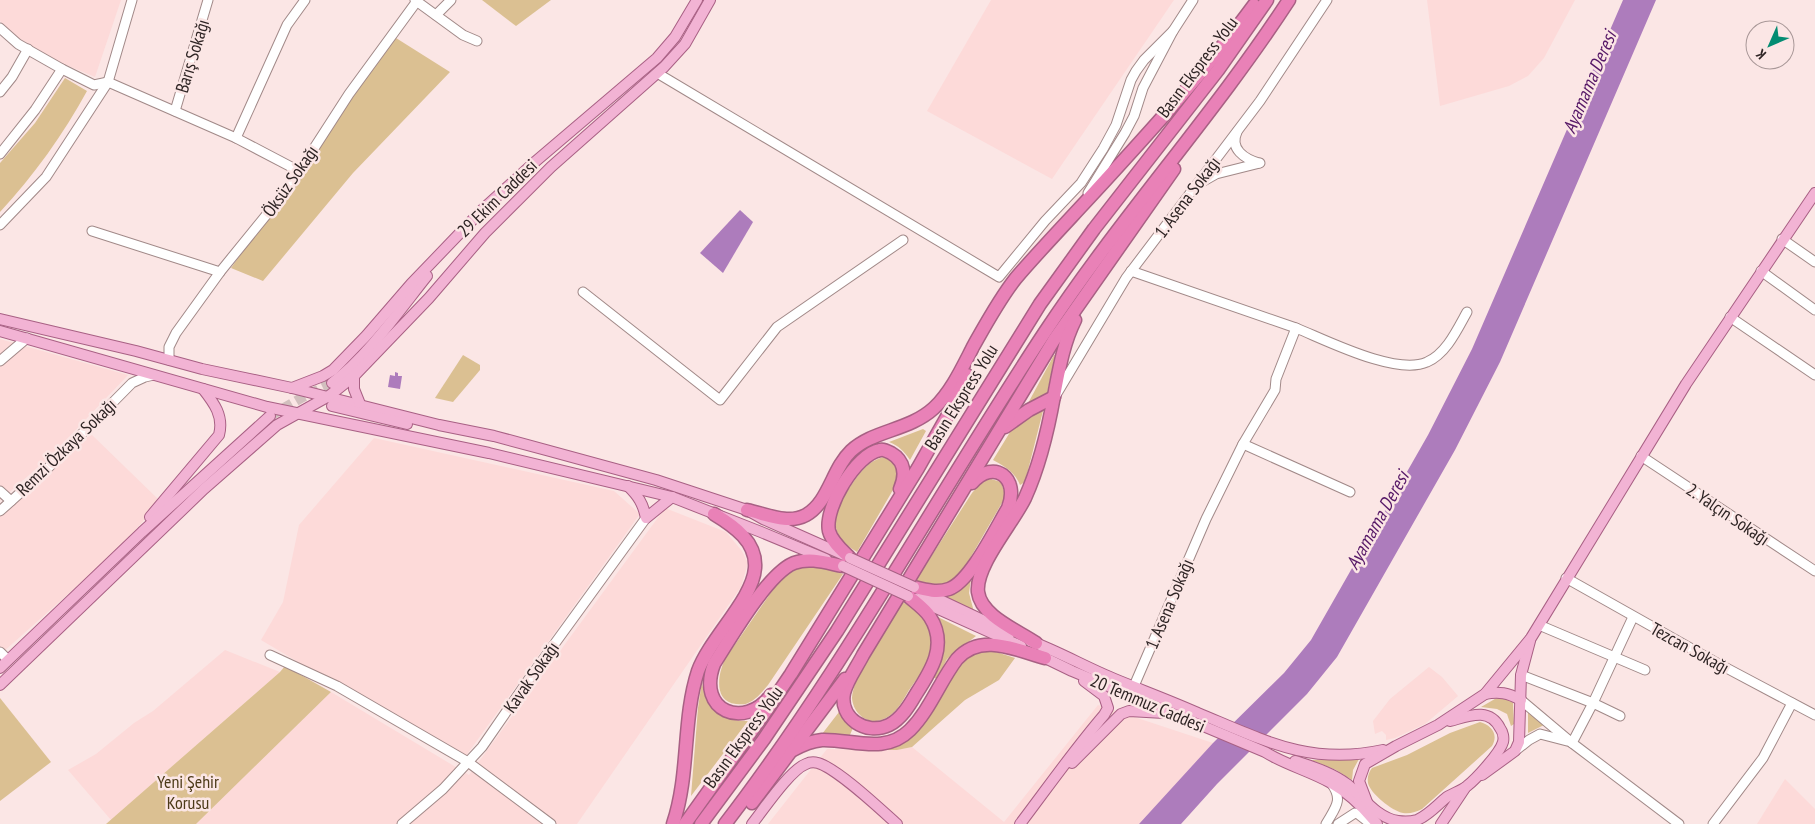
<svg xmlns="http://www.w3.org/2000/svg" width="1815" height="824" viewBox="0 0 1815 824" font-family="'PT Sans Narrow',sans-serif">
<style>
.built{fill:#fddad9}
.green{fill:#dbc092}
.water{fill:#ad7cbc}
.lines{fill:none;stroke-linecap:round;stroke-linejoin:round}
.major-tunnel{stroke:#d2bfbe;stroke-width:10;stroke-dasharray:10 5;stroke-linecap:butt}
.minor-casing{stroke:#a18988;stroke-width:11}
.major-casing{stroke:#a86084;stroke-width:12}
.highway-casing{stroke:#a86084;stroke-width:15}
.minor{stroke:#fff;stroke-width:9}
.major{stroke:#f2b3d4;stroke-width:10}
.highway{stroke:#e981b7;stroke-width:12}
.major-bridge-casing{stroke:#a86084;stroke-width:12;stroke-linecap:butt}
.major-bridge{stroke:#f2b3d4;stroke-width:10}
.labels{text-anchor:middle;dominant-baseline:central;stroke-width:5;stroke-linejoin:round;paint-order:stroke}
.street-label{font-size:18px;fill:#2e2424;stroke:#fbe6e5}
.park-label{font-size:18px;fill:#4c3a18;stroke:#fbe6e5}
.water-label{font-size:19px;font-style:italic;fill:#561867;stroke:#fbe6e5}
</style>
<rect width="100%" height="100%" fill="#fbe6e5"/>
<g class="built">
<polygon points="0,0 121,0 95,77 57,61 12,34 0,21"/>
<polygon points="991,0 1174,0 1052,179 927,111"/>
<polygon points="1427,0 1575,0 1544,58 1528,76 1509,86 1440,106"/>
<polygon points="0,339 128,375 49,458 0,500"/>
<polygon points="91,434 160,501 122,546 3,652 0,649 0,511"/>
<polygon points="374,438 614,491 640,514 463,760 261,640 283,602 299,525"/>
<polygon points="665,508 726,532 742,551 748,563 741,587 577,824 196,824 331,692 469,775"/>
<polygon points="225,650 280,672 111,820 68,770 96,754 134,723 153,711"/>
<polygon points="1429,667 1442,677 1458,696 1425,724 1395,738 1386,740 1386,735 1382,731 1375,734 1373,721 1390,699"/>
<polygon points="1098,705 1213,743 1139,824 768,824 827,749 896,750 912,747 1004,822"/>
<polygon points="1785,779 1815,809 1815,824 1757,824"/>
</g>
<g class="green">
<polygon points="482,0 551,0 516,26"/>
<polygon points="396,38 450,72 353,173 263,281 231,268 345,106"/>
<path d="M 65,78 L 87,91 C 63,135 34,175 0,212 L 0,163 L 35,123 Z"/>
<polygon points="463,355 480,365 480,370 453,402 435,398"/>
<polygon points="1054,355 1055,355 1047,394 1026,407"/>
<path d="M 1044,407 L 1025,482 L 1020,485 C 1015,472 1004,466 993,460 L 1015,424 Z"/>
<path d="M 923,429 L 926,431 L 910,460 C 904,451 899,446 889,442 Z"/>
<path d="M 884,457 C 896,462 900,470 897,483 L 857,552 C 826,534 833,513 850,487 C 859,474 867,461 884,457 Z"/>
<polygon points="991,479 1001,482 1005,494 1003,501 961,574 945,586 931,587 916,580 972,493 982,481"/>
<path d="M 818,565 L 843,574 L 768,685 C 762,692 757,699 748,703 C 745,705 740,704 736,704 C 713,701 718,674 725,659 L 774,588 L 787,574 L 800,568 Z"/>
<polygon points="971,578 969,593 974,612 943,597"/>
<path d="M 902,602 C 908,605 914,607 919,612 C 931,623 936,643 929,658 C 925,669 916,680 909,690 C 902,702 895,716 881,720 C 867,725 853,713 852,698 C 852,693 854,688 855,683 Z"/>
<path d="M 932,614 L 976,636 L 947,659 L 937,679 L 932,677 C 947,649 948,641 932,614 Z"/>
<polygon points="993,651 1015,658 999,680 965,700 912,747 897,750 878,750 894,746 953,669 969,654"/>
<polygon points="285,666 331,692 196,824 106,824 280,672"/>
<path d="M 702,681 C 705,709 720,721 748,721 L 691,796 L 698,708 Z"/>
<polygon points="1500,696 1510,697 1513,703 1514,724 1511,726 1507,714 1497,709 1481,707"/>
<polygon points="0,698 51,762 0,801"/>
<polygon points="839,712 849,725 853,728 849,737 822,734"/>
<polygon points="1528,712 1544,725 1528,733"/>
<path d="M 1480,722 C 1491,725 1499,734 1492,746 L 1422,809 C 1416,812 1410,814 1403,813 C 1392,811 1370,793 1368,783 C 1367,777 1369,772 1372,768 L 1407,755 L 1450,733 Z"/>
<polygon points="1359,759 1353,770 1352,780 1336,770 1311,760"/>
</g>
<g class="water">
<polygon points="1623,0 1656,0 1500,362 1455,450 1337,657 1307,694 1217,784 1181,824 1139,824 1213,743 1284,673 1311,640 1428,435 1472,349"/>
<polygon points="740,210 753,222 723,273 700,253"/>
<polygon points="395,372 398,373 398,376 402,376 400,389 388,387 390,375 395,376"/>
</g>
<g class="lines">
<polyline class="major-tunnel" points="270,416 303,397 332,383"/>
<defs>
<g id="minor">
<polyline points="415,0 463,35 477,41"/>
<polyline points="436,15 451,0"/>
<polyline points="0,28 18,44 62,69 94,85 108,82 236,138 299,171"/>
<polyline points="657,73 999,277 1045,221 1081,183 1103,149 1116,125 1131,80 1136,71 1144,60 1173,31"/>
<polyline points="0,92 12,77 28,49"/>
<polyline points="175,111 208,0"/>
<path d="M 1237,132 C 1229,149 1245,159 1259,163"/>
<polyline points="236,138 287,25 305,0"/>
<polyline points="0,154 35,110 62,69"/>
<polyline points="1200,183 1216,174 1260,163"/>
<polyline points="1088,193 1125,133 1134,116 1143,88 1173,31 1193,0"/>
<polyline points="0,225 46,177 108,82 132,0"/>
<polyline points="92,231 220,272"/>
<polyline points="1782,239 1815,262"/>
<polyline points="1131,271 1296,328"/>
<polyline points="1761,271 1815,310"/>
<polyline points="583,292 720,400 777,327 903,240"/>
<polyline points="1730,317 1815,375"/>
<polyline points="169,360 169,347 176,333 220,272 289,187 349,94 417,1"/>
<polyline points="0,361 27,338"/>
<polyline points="1056,395 1126,278 1260,101 1327,0"/>
<polyline points="1243,444 1350,492"/>
<polyline points="1641,456 1815,571"/>
<polyline points="0,491 11,501"/>
<polyline points="0,511 49,467 132,383 145,377 154,375"/>
<polyline points="1566,578 1717,663 1815,715"/>
<polyline points="1539,625 1645,670"/>
<polyline points="0,652 8,660"/>
<polyline points="270,655 337,686 468,762 551,824"/>
<polyline points="1521,675 1593,703 1620,716"/>
<path d="M 1134,686 L 1206,519 L 1243,444 L 1275,390 L 1276,379 L 1296,328 C 1326,340 1396,376 1427,362 C 1446,354 1457,330 1467,312"/>
<polyline points="1521,700 1572,743 1679,824"/>
<polyline points="1572,743 1593,703 1633,617"/>
<polyline points="1515,751 1529,740 1540,734 1567,741"/>
<polyline points="402,824 443,789 482,747 529,679 646,518"/>
<path d="M 1326,824 C 1335,808 1344,800 1331,783"/>
<polyline points="1338,824 1355,813 1358,814 1371,824"/>
<polyline points="1713,824 1763,758 1792,703"/>
</g>
<g id="major">
<polyline points="0,319 136,351 202,369 292,388 439,425 494,436 546,450 656,480 747,510 763,519 844,555"/>
<polyline points="0,331 267,407 489,453 672,497 761,532 826,559"/>
<polyline points="354,376 354,389 360,404"/>
<path d="M 332,383 C 367,357 399,311 427,276"/>
<polyline points="292,388 323,376 333,370 366,336 411,284 483,209 536,161 657,58 675,37 697,0"/>
<polyline points="332,406 407,424"/>
<path d="M 628,486 C 638,496 643,503 646,518 L 672,497"/>
<path d="M 150,517 L 219,435 C 224,416 214,403 203,389"/>
<polyline points="921,591 1010,633"/>
<polyline points="916,599 1021,646"/>
<path d="M 1030,641 C 1060,652 1087,668 1117,680 C 1144,691 1171,701 1198,713 C 1263,740 1310,766 1383,750"/>
<path d="M 1039,655 L 1072,671 L 1265,752 C 1286,765 1310,771 1331,783 C 1349,793 1364,808 1377,824"/>
<polyline points="0,668 142,532 270,416"/>
<polyline points="0,685 204,489 277,425 329,396 354,376 429,298 485,233 551,167 664,67 685,44 710,0"/>
<path d="M 1485,694 C 1499,691 1508,693 1521,700"/>
<path d="M 1295,761 C 1313,767 1331,772 1347,784 C 1363,797 1377,818 1398,821 C 1405,822 1410,822 1417,820 C 1429,815 1437,805 1447,797 C 1453,793 1461,791 1467,786 C 1476,779 1500,753 1503,742 C 1504,738 1503,732 1500,728 C 1489,707 1469,716 1450,721"/>
<polyline points="1072,763 1121,714 1129,711 1164,713"/>
<polyline points="1482,775 1515,751 1519,742 1521,675 1530,641"/>
<polyline points="1367,802 1359,781 1365,764 1396,746 1438,725 1485,694 1531,638 1686,384 1815,193"/>
<path d="M 752,824 C 764,809 790,770 806,764 C 810,762 814,762 818,763 C 838,769 880,809 897,824"/>
<path d="M 1020,824 C 1048,787 1074,750 1104,715 L 1108,708 L 1104,696 L 1084,681"/>
<polyline points="1441,824 1465,788"/>
</g>
<g id="highway">
<polyline points="1005,427 1029,410 1054,397"/>
<path d="M 747,510 C 766,514 788,525 806,515 C 829,502 832,469 851,451 C 873,430 909,431 934,408 C 952,391 963,366 974,345 C 987,322 1000,298 1016,278 C 1040,250 1065,224 1090,197 C 1147,135 1204,73 1254,5"/>
<path d="M 850,558 C 842,550 832,542 829,531 C 824,508 856,454 880,450 C 883,449 887,451 891,453 C 905,461 906,475 900,489"/>
<path d="M 914,587 C 926,590 937,593 949,589 C 970,582 996,528 1008,508 C 1020,478 994,458 972,483"/>
<path d="M 908,596 C 916,603 925,609 930,617 C 948,645 931,671 916,694 C 909,706 901,719 889,725 C 866,736 839,718 844,693 C 847,680 857,667 863,655 L 1054,340 L 1174,169"/>
<path d="M 1036,643 C 1017,630 981,616 978,592 C 975,566 1013,523 1025,498 C 1039,467 1048,430 1054,396 C 1059,370 1063,344 1075,320"/>
<path d="M 771,695 C 745,730 696,712 714,664 C 730,639 768,573 794,563 C 810,557 827,563 843,566"/>
<path d="M 793,750 C 802,745 811,741 822,740 C 852,739 885,755 910,730 C 930,710 940,681 957,659 C 981,632 1016,650 1045,658"/>
<polyline points="752,803 845,679"/>
<path d="M 673,824 C 690,774 682,720 698,671 C 710,638 753,599 755,568 C 757,542 734,526 714,514"/>
<polyline points="685,824 768,708 791,674 918,468 948,415 967,375"/>
<polyline points="701,824 764,739 837,631 1040,304 1094,229 1218,70 1267,0"/>
<path d="M 725,824 C 845,668 937,495 1045,332 C 1121,217 1214,115 1289,0"/>
</g>
</defs>
<use href="#minor" class="minor-casing"/>
<use href="#major" class="major-casing"/>
<use href="#highway" class="highway-casing"/>
<use href="#minor" class="minor"/>
<use href="#major" class="major"/>
<use href="#highway" class="highway"/>
<defs>
<g id="major-bridge">
<polyline points="850,558 914,587"/>
<polyline points="843,566 908,596"/>
</g>
</defs>
<use href="#major-bridge" class="major-bridge-casing"/>
<use href="#major-bridge" class="major-bridge"/>
</g>
<g class="labels">
<g class="street-label">
<text transform="translate(192 56) rotate(-73)">Barış Sokağı</text>
<text transform="translate(1197 67) rotate(-53)">Basın Ekspress Yolu</text>
<text transform="translate(290 181) rotate(-55)">Öksüz Sokağı</text>
<text transform="translate(1187 197) rotate(-53)">1. Asena Sokağı</text>
<text transform="translate(497 198) rotate(-44)">29 Ekim Caddesi</text>
<text transform="translate(961 397) rotate(-58)">Basın Ekspress Yolu</text>
<text transform="translate(66 447) rotate(-44)">Remzi Özkaya Sokağı</text>
<text transform="translate(1728 514) rotate(34)">2. Yalçın Sokağı</text>
<text transform="translate(1169 604) rotate(-67)">1. Asena Sokağı</text>
<text transform="translate(1690 648) rotate(29)">Tezcan Sokağı</text>
<text transform="translate(531 677) rotate(-55)">Kavak Sokağı</text>
<text transform="translate(1148 703) rotate(23)">20 Temmuz Caddesi</text>
<text transform="translate(743 737) rotate(-54)">Basın Ekspress Yolu</text>
</g>
<g class="park-label">
<text x="188" y="781">Yeni Şehir<tspan x="188" dy="21">Korusu</tspan></text>
</g>
<g class="water-label">
<text transform="translate(1589 82) rotate(-67)">Ayamama Deresi</text>
<text transform="translate(1377 520) rotate(-61)">Ayamama Deresi</text>
</g>
</g>
<g transform="translate(1770 45) rotate(225)"><circle r="24" fill="#fbe6e5" stroke="#a99898"/>
<path d="M0-4L9 19L0 12L-9 19Z" fill="#038c72"/>
<text y="-8" font-size="14" font-weight="bold" text-anchor="middle" fill="#2e2424">K</text>
</g>
</svg>
